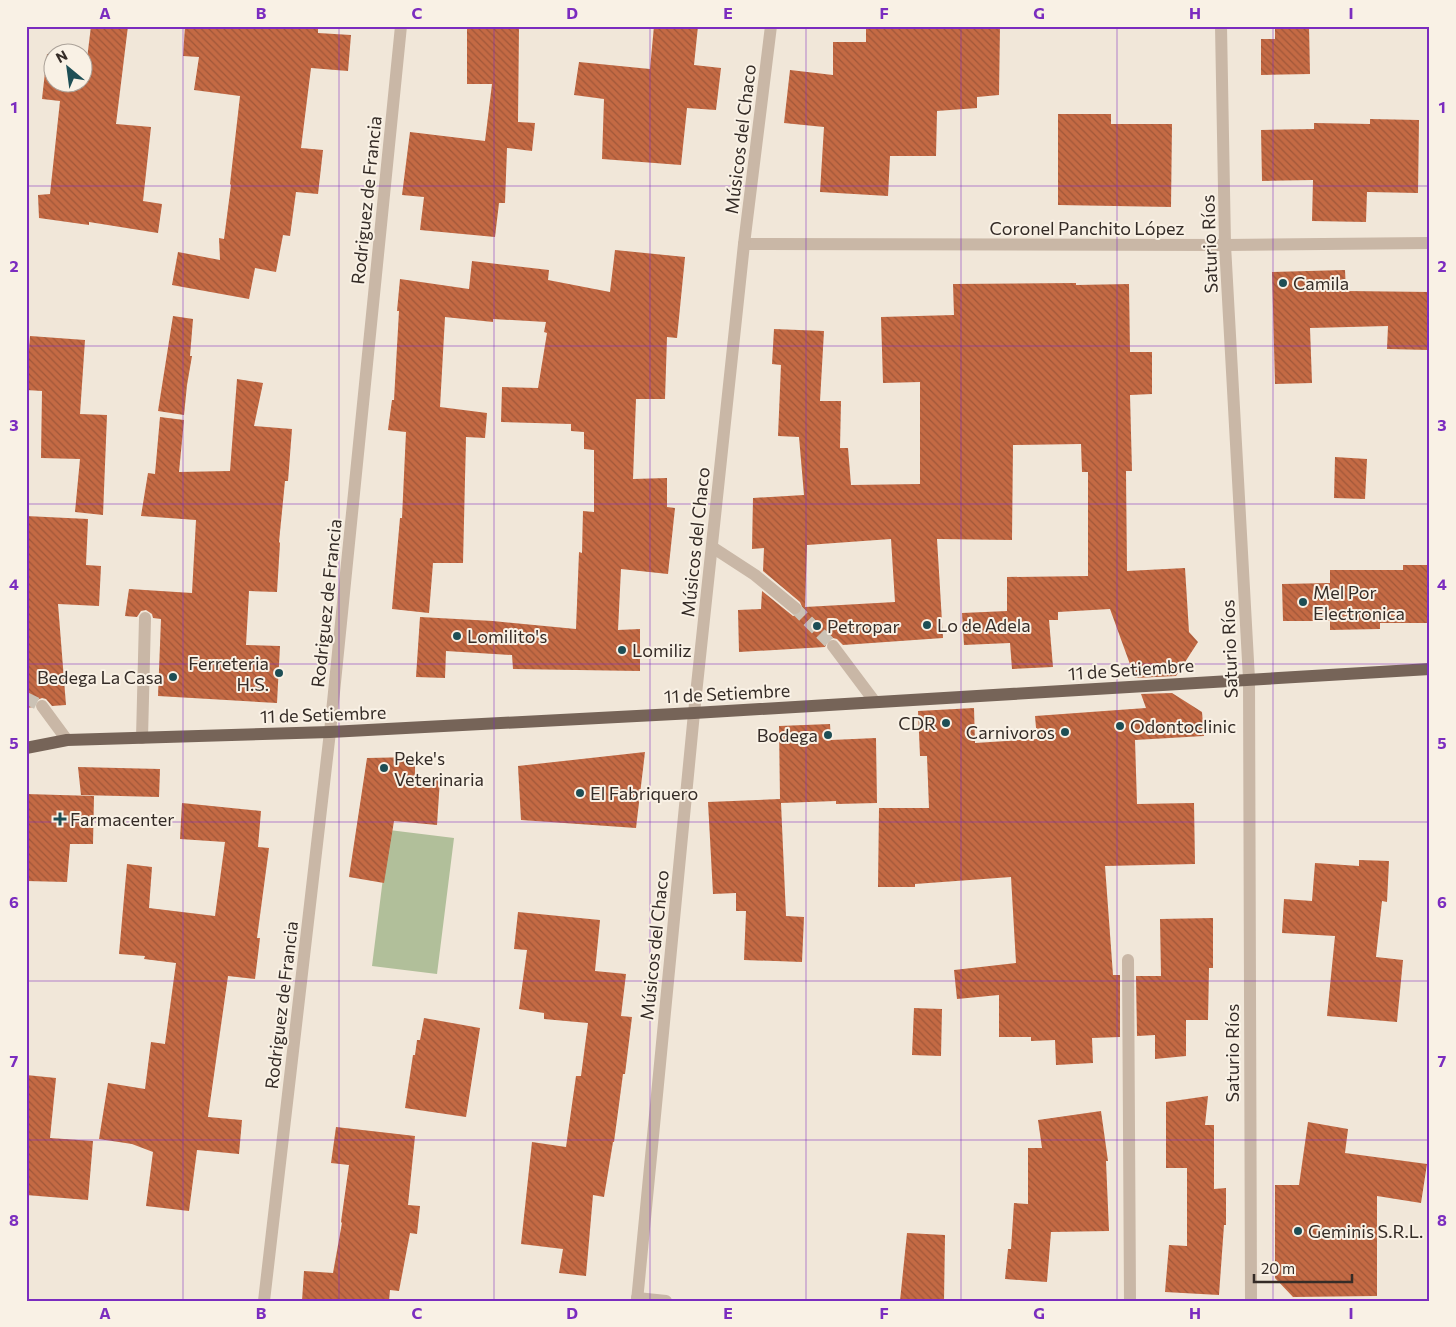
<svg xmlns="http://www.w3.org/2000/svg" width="1456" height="1327" viewBox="0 0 1456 1327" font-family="Commissioner,sans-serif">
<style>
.grass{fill:#b1bf9a}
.building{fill:url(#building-back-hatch);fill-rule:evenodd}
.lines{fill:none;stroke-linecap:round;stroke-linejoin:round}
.minor-tunnel{stroke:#cbc2b5;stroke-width:12;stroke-dasharray:12 6;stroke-linecap:butt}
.minor{stroke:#c9b7a6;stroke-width:12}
.major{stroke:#766458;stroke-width:12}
.grid{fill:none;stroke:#7b2cbf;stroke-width:1;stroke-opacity:0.55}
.poi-dot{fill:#1d4e55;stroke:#f9f1e5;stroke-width:2}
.labels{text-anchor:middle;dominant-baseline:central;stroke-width:4;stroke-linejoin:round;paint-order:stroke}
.street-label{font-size:18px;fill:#352c27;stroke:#f9f1e5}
.poi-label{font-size:18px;fill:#352c27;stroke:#f9f1e5;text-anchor:start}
.neatline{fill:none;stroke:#7b2cbf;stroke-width:2}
.grid-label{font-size:16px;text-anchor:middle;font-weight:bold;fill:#7b2cbf}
</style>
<defs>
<pattern id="building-back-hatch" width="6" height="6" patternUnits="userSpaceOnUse" patternTransform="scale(1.25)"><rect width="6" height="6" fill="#c46a44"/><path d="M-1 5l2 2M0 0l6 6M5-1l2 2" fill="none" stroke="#a05739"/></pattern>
</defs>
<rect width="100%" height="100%" fill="#f1e7d9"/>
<polygon class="grass" points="389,830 454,838 437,974 372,966"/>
<g class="building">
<polygon points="91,26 128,26 116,124 151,127 143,201 162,204 158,233 89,222 89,225 39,218 38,195 50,194 60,101 42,99 47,54 52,55 52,82 82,82 82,58 87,59"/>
<polygon points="185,26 318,26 318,33 351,35 348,71 311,68 301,148 323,150 318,194 296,192 290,236 283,235 276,272 255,268 249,299 172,285 178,252 220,260 219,238 224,239 231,185 230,184 240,96 194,90 199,57 183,56"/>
<polygon points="467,26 519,26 518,122 535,123 532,151 507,148 505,203 499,203 495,237 420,230 424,197 402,195 410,132 485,141 492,84 467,84"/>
<polygon points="654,26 698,26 694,65 721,68 716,110 687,108 681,165 602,159 604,99 574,95 579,62 650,69"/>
<polygon points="866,26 1000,26 999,95 977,97 977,108 937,111 936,156 890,156 888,196 820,192 824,127 784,123 790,70 833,75 833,42 866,42"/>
<polygon points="1275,26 1309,26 1310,74 1261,75 1261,39 1275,39"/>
<polygon points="1058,114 1111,114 1111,124 1172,124 1171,207 1058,205"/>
<polygon points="1370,119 1419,120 1418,193 1367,192 1366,222 1312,221 1313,180 1262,181 1261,130 1314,129 1314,123 1370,124"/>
<polygon points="615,250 685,257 677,338 667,337 665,399 636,399 633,479 667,478 667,507 675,508 668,574 621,569 618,630 640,629 640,671 513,669 512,655 446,651 445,678 416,677 420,617 493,621 576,629 579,552 582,553 583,511 594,512 594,450 584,449 584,432 571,431 571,424 501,422 502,387 538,388 547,333 544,332 546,322 493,319 493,322 445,317 440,407 487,413 485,438 466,437 463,563 433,563 429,613 392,609 400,518 402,518 406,432 388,430 392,400 394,400 399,311 397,311 400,279 469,289 472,261 549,270 548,280 610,292"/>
<polygon points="1345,270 1346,291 1430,292 1429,350 1387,349 1388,326 1310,328 1312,383 1275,384 1272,272"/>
<path d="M 1076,283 L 1076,285 L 1129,284 L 1130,352 L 1152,352 L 1152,394 L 1130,395 L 1132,471 L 1126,471 L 1127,571 L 1185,568 L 1189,632 L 1198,642 L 1176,676 L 1135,678 L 1110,609 L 1058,612 L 1058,620 L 1049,620 L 1053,667 L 1012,669 L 1010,643 L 964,645 L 962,613 L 1007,611 L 1007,577 L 1088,576 L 1088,472 L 1082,472 L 1081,444 L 1013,445 L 1012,540 L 937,539 L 943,638 L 843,645 L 837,639 L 833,638 L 828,640 L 825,647 L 739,652 L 738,610 L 761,609 L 762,591 L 793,616 L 798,615 L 802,613 L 803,609 L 800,602 L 763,571 L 764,548 L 752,549 L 753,498 L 804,495 L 799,437 L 778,436 L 781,365 L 772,364 L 774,329 L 824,331 L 820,401 L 841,401 L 840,448 L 848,448 L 851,485 L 920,484 L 920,382 L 883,383 L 881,317 L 954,315 L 953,284 ZM 891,539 L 895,602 L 805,607 L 807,545 Z"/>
<polygon points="173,316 193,319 190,356 192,356 187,385 184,415 158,411"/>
<polygon points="30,336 85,340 80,414 107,415 103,515 75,512 80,459 41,458 42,391 26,390"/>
<polygon points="237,379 263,383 254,426 292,429 288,481 285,481 279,542 280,543 277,592 249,591 246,645 280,646 277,703 158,696 161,619 153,618 152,614 146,610 141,611 137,617 125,616 129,589 192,593 196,520 141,516 148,473 155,474 160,417 184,420 179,472 230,471"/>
<polygon points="1335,457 1367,459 1365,499 1334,498"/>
<polygon points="26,516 88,519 86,565 101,566 99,606 58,604 66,705 52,706 46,699 42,698 37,700 34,707 26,708"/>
<polygon points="1403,565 1430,565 1430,623 1380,623 1380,629 1330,630 1330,621 1283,621 1282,584 1330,583 1330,570 1403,570"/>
<polygon points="1172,693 1202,712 1204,736 1135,740 1137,804 1194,803 1195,864 1105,866 1113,975 1120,975 1120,1037 1092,1038 1093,1063 1056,1065 1055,1040 1031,1041 1031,1037 999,1037 999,995 957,999 954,970 1016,963 1011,877 915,884 915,887 878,887 879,808 929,808 927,756 920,756 918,711 974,708 975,743 1037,739 1035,716 1146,708 1141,694"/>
<polygon points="830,724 831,740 876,738 877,803 836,804 836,801 781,803 786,916 804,917 802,962 744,960 746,911 736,911 736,893 713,894 708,802 780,799 779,726"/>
<polygon points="645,752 636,828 521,820 518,766"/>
<polygon points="415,757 415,777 440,779 437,825 394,821 384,883 349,877 367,758"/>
<polygon points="78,767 160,769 159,797 81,795"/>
<polygon points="26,794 94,796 93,844 70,844 67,882 26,881"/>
<polygon points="182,803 261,811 258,847 269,848 257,938 260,938 255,979 228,976 208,1117 242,1120 239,1154 197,1150 189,1211 146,1206 153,1152 132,1144 99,1139 108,1083 145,1089 151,1042 165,1044 176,963 144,959 145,956 119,954 127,864 152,867 149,908 215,916 225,842 180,839"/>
<polygon points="1359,860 1389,861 1387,902 1382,901 1376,957 1403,960 1397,1022 1327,1016 1335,936 1282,933 1284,899 1312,901 1315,863 1359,866"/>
<polygon points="518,912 600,920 595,971 626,974 621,1016 632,1017 625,1074 623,1074 614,1142 613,1142 604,1197 593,1195 586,1276 559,1273 563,1249 521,1244 532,1142 566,1147 576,1076 581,1076 588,1023 544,1019 544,1013 519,1009 527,950 514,949"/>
<polygon points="1213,918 1213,968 1209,968 1208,1020 1186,1020 1186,1056 1155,1059 1155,1035 1137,1036 1136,976 1161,976 1160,919"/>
<polygon points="914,1008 942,1009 941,1056 912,1055"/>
<polygon points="424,1018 480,1028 466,1117 405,1108 413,1055 415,1055 417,1040 420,1040"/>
<polygon points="26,1075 56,1078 50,1138 93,1141 88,1200 26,1195"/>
<polygon points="1208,1096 1205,1125 1214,1125 1214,1189 1226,1188 1226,1225 1224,1225 1219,1295 1165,1292 1169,1245 1187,1246 1187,1168 1166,1168 1166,1102"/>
<polygon points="1101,1111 1108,1161 1106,1161 1109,1231 1051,1232 1047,1282 1005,1279 1008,1249 1011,1249 1014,1203 1028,1204 1028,1148 1042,1148 1038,1120"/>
<polygon points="1308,1122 1348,1129 1345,1153 1427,1164 1421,1203 1377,1196 1377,1296 1293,1297 1275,1278 1275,1185 1299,1185"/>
<polygon points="336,1127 415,1136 408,1205 420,1206 417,1234 410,1233 399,1291 390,1290 389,1301 302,1301 304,1271 333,1273 342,1223 341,1222 349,1165 331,1163"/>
<polygon points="907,1233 945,1235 944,1301 900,1301"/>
</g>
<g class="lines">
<g class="minor-tunnel">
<polyline points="795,608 833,646"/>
<polyline points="26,698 42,706"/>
</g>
<g class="minor">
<polyline points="1221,26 1225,245 1249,679 1251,1301"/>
<polyline points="744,244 1225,245 1430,243"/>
<polyline points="712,547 755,575 795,608"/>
<polyline points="833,646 875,702"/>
<polyline points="42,706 67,740"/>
<polyline points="142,738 145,618"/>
<polyline points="1128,960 1130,1301"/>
<polyline points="637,1298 666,1301"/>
<polyline points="264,1301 330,732 401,26"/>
<polyline points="637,1301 694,713 744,244 771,26"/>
</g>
<polyline class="major" points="26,748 67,740 330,732 694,713 1430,669"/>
</g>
<path class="grid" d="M 183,26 L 183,1301M 339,26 L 339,1301M 494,26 L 494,1301M 650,26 L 650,1301M 806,26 L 806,1301M 961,26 L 961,1301M 1117,26 L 1117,1301M 1273,26 L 1273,1301M 26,186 L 1430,186M 26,346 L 1430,346M 26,504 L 1430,504M 26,664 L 1430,664M 26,822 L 1430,822M 26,981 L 1430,981M 26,1140 L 1430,1140"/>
<g class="poi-dot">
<circle cx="1283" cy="283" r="5"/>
<circle cx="1303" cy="602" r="5"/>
<circle cx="927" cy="625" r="5"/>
<circle cx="817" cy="626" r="5"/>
<circle cx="457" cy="636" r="5"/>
<circle cx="622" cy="650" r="5"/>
<circle cx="279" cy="673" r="5"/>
<circle cx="173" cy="677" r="5"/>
<circle cx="946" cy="723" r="5"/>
<circle cx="1120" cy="726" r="5"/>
<circle cx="1065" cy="732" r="5"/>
<circle cx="828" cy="735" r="5"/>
<circle cx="384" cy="768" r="5"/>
<circle cx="580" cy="793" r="5"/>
<path d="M57.5 811.5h5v5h5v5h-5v5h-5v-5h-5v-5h5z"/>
<circle cx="1298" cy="1231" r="5"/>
</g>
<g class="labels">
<g class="street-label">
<text transform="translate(740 139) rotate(-83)">Músicos del Chaco</text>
<text transform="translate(366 200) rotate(-84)">Rodriguez de Francia</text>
<text x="1087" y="228">Coronel Panchito López</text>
<text transform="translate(1209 244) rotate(-92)">Saturio Ríos</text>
<text transform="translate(695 542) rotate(-84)">Músicos del Chaco</text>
<text transform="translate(326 603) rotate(-84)">Rodriguez de Francia</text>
<text transform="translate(1229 649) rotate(-92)">Saturio Ríos</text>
<text transform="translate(1131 669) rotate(-4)">11 de Setiembre</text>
<text transform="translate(727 693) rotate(-3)">11 de Setiembre</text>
<text transform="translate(323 714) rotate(-2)">11 de Setiembre</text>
<text transform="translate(654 945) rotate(-84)">Músicos del Chaco</text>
<text transform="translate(281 1005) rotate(-83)">Rodriguez de Francia</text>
<text transform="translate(1232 1053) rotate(-90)">Saturio Ríos</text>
</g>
<g class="poi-label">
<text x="1293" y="283">Camila</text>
<text x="1313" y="592">Mel Por<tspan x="1313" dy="21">Electronica</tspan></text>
<text x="937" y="625">Lo de Adela</text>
<text x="827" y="626">Petropar</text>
<text x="467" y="636">Lomilito's</text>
<text x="632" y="650">Lomiliz</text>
<text x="269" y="663" text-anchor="end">Ferreteria<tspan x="269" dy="21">H.S.</tspan></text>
<text x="163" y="677" text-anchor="end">Bedega La Casa</text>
<text x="936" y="723" text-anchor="end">CDR</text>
<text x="1130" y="726">Odontoclinic</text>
<text x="1055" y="732" text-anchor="end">Carnivoros</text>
<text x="818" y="735" text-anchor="end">Bodega</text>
<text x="394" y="758">Peke's<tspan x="394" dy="21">Veterinaria</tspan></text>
<text x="590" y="793">El Fabriquero</text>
<text x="70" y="819">Farmacenter</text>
<text x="1308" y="1231">Geminis S.R.L.</text>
</g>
</g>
<rect width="1456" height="1327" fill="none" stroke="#f9f1e5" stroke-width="55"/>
<g transform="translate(68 68) rotate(331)"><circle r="24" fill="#f9f1e5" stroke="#aba299"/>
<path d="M0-4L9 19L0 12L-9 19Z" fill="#1d4e55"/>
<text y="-8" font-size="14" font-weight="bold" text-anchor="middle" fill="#352c27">N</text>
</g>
<path d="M1254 1274v8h98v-8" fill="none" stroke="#352c27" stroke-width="2.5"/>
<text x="1261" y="1274" font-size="15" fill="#352c27" stroke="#f9f1e5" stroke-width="4" paint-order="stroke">20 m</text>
<rect x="28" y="28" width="1400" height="1272" class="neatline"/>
<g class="grid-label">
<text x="105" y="19">A</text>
<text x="261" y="19">B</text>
<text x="417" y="19">C</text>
<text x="572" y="19">D</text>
<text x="728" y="19">E</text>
<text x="884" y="19">F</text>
<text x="1039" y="19">G</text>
<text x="1195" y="19">H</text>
<text x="1351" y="19">I</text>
<text x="14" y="113">1</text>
<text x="1442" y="113">1</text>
<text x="14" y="272">2</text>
<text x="1442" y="272">2</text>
<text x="14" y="431">3</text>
<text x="1442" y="431">3</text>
<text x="14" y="590">4</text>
<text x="1442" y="590">4</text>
<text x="14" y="749">5</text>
<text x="1442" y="749">5</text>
<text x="14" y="908">6</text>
<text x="1442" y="908">6</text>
<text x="14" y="1067">7</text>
<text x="1442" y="1067">7</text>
<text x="14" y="1226">8</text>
<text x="1442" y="1226">8</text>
<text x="105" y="1319">A</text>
<text x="261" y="1319">B</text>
<text x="417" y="1319">C</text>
<text x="572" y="1319">D</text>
<text x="728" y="1319">E</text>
<text x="884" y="1319">F</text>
<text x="1039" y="1319">G</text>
<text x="1195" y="1319">H</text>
<text x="1351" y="1319">I</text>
</g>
</svg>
